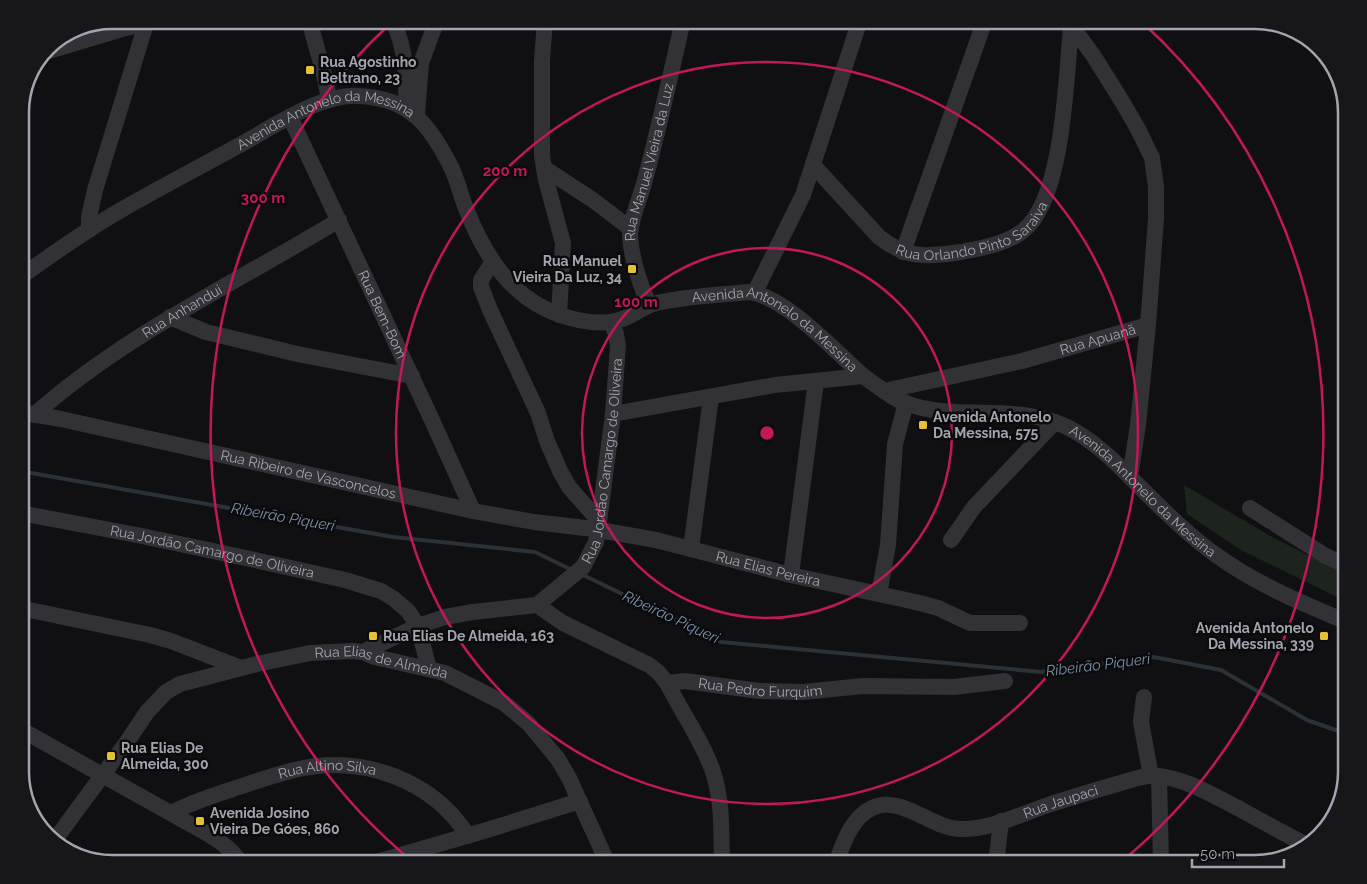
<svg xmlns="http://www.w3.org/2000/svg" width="1367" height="884" viewBox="0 0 1367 884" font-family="Raleway,sans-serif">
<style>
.green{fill:#1d241e}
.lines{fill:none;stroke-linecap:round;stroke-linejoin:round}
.stream{stroke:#2b3139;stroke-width:4}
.minor{stroke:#323236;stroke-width:16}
.ring{fill:none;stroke:#c2185b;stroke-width:2.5}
.poi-dot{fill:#e4c135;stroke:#0b0b0c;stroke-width:2}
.labels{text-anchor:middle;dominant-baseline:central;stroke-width:5;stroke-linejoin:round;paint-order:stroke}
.poi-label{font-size:14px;font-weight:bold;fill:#a2a5b1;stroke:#0b0b0c;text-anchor:start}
.street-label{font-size:14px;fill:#a2a5b1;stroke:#0b0b0c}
.water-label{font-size:15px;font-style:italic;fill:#7b8eab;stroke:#0b0b0c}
.rim{fill:none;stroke:#a2a5b1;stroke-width:2.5}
.centre{fill:#c2185b;stroke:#0b0b0c;stroke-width:2.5}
.ring-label{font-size:15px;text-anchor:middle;font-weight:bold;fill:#c2185b;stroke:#0b0b0c;stroke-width:5;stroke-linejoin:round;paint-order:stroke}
</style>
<rect width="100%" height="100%" fill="#101012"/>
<polygon class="green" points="1184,485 1272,537 1347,575 1347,602 1241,550 1187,514"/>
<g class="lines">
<g class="stream">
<polyline points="20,471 393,537 535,552 572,570"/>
<polyline points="581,574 721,642 1041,672 1154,657 1221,670 1307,720 1347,734"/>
</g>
<g class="minor">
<polyline points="309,20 324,74 329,99"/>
<path d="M 393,20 C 406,51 407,75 406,108"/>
<polyline points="545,20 542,61 542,156 546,180 563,243 559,315"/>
<polyline points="45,52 122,29 160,20"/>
<polyline points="417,115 421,63 437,20"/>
<path id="s1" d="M 290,117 L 431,418 L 473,511"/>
<path id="s2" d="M 813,165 L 879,237 C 906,259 928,257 961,252 C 982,248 1007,244 1024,230 C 1064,197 1066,76 1071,27"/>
<polyline points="544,168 593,200 631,229"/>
<polyline points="89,230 89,217 95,190 146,24"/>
<polyline points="903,252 985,20"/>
<polyline points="492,263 481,280 481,287 490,310 538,413 547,441 560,471 569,487 599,521"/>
<path id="s3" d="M 20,277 C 53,254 86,230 121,210 C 159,188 198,168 236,147 C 270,129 320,93 359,96 C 410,98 431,126 452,169 C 458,182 461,197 467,211 C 485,256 511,298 560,315 C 578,321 603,326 622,319 C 632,316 640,309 650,305 C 655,303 662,302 667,301 C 693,296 721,295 748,292 C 784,295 835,351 862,375 C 872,383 883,390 893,397 C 943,426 1012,400 1067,427 C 1095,441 1115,462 1137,484 C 1161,508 1188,535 1216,555 C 1256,584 1302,603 1347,622"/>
<polyline points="755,292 803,195 860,20"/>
<path id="s4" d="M 649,305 C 640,284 631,259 630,235 C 630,220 641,196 645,180 C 659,127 671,74 683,20"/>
<polyline points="170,317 206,332 297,354 412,376"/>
<path id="s5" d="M 884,391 L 1022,361 L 1148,325 L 1156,219 L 1156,187 L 1152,158 L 1139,131 L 1123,103 L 1093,55 L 1067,20"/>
<path id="s6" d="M 20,412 L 61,419 L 473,511 L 534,522 L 594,529 L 656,540 L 791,575 L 920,603 L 938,608 L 970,623 L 1020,623"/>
<polyline points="613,414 775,385 863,376"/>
<path id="s7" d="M 34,415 C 125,334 236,283 339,220"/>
<polyline points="1130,477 1138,425 1148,325"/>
<polyline points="1250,508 1324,555 1347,566"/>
<path id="s8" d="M 20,513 L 142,536 L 255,560 L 345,580 L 381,591 L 394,599 L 408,611 L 418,626 L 429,669"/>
<polyline points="951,540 974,507 1055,422"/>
<polyline points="691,549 711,397"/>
<polyline points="791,575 816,381"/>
<polyline points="879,594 888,545 895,444 906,403"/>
<path d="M 537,605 L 563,623 L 649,665 L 658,672 L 667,683 C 681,711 704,744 713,772 C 723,802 721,833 722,864"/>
<polyline points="20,608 150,635 171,641 241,668"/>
<path id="s9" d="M 363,652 L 418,626 L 445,617 L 473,612 L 537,605 L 583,567 L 596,542 L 598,530 L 613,414 L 618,346 L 616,334 L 611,322"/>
<path id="s10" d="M 667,683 L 685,681 L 759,691 L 803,692 L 863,686 L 954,687 L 1005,681"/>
<polyline points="1144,697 1141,722 1151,776"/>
<path d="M 20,729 C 71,758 123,786 174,815 C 197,829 227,840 241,864"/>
<polyline points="1159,776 1161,864"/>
<path id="s11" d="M 171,813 C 196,800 218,794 245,785 C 263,779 281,773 299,769 C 363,755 433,780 468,836"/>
<path id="s12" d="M 54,841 L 127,742 L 147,712 L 166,692 L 180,684 L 257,664 L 310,653 L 353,651 L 363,652 L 375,657 L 445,673 L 504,703 L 528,723 L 558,759 L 569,778 L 608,864"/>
<polyline points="370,864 487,830 580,801"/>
<path id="s13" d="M 836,864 C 842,845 852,817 872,808 C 901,794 932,829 961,829 C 987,830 1020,815 1045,806 C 1069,798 1093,791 1117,784 C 1129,781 1145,774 1158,776 C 1187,779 1212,795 1238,808 C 1261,821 1284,833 1308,846"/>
<polyline points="996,864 1001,821"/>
</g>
</g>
<g class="ring">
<circle cx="767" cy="433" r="185"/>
<circle cx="767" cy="433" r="371"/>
<path d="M413 862A556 556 0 0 1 391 23M1143 23A556 556 0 0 1 1121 862"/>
</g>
<g class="poi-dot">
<rect x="305" y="65" width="10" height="10" rx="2.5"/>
<rect x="627" y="264" width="10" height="10" rx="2.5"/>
<rect x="918" y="420" width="10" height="10" rx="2.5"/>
<rect x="368" y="631" width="10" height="10" rx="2.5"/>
<rect x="1319" y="631" width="10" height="10" rx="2.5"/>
<rect x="106" y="751" width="10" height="10" rx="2.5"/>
<rect x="195" y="816" width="10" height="10" rx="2.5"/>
</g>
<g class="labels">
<g class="poi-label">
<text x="320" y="62">Rua Agostinho<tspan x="320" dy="16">Beltrano, 23</tspan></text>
<text x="622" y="261" text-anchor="end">Rua Manuel<tspan x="622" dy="16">Vieira Da Luz, 34</tspan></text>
<text x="933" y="417">Avenida Antonelo<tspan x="933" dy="16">Da Messina, 575</tspan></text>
<text x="1314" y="628" text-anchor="end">Avenida Antonelo<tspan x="1314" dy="16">Da Messina, 339</tspan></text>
<text x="383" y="636">Rua Elias De Almeida, 163</text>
<text x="121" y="748">Rua Elias De<tspan x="121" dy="16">Almeida, 300</tspan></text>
<text x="210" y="813">Avenida Josino<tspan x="210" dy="16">Vieira De Góes, 860</tspan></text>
</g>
<g class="street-label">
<text stroke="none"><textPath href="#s3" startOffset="350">Avenida Antonelo da Messina</textPath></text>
<text stroke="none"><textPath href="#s4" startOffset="148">Rua Manuel Vieira da Luz</textPath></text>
<text stroke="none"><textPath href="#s2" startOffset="202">Rua Orlando Pinto Saraiva</textPath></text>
<text stroke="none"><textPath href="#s7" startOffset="181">Rua Anhandui</textPath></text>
<text stroke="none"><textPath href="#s1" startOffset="218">Rua Bem-Bom</textPath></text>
<text stroke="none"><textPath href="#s3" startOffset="934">Avenida Antonelo da Messina</textPath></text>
<text stroke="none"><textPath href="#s5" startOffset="220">Rua Apuanã</textPath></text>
<text stroke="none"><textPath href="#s9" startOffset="351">Rua Jordão Camargo de Oliveira</textPath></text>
<text stroke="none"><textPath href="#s6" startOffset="295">Rua Ribeiro de Vasconcelos</textPath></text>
<text stroke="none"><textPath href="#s3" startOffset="1354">Avenida Antonelo da Messina</textPath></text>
<text stroke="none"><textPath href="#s8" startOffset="196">Rua Jordão Camargo de Oliveira</textPath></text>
<text stroke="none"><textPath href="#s6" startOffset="765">Rua Elias Pereira</textPath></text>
<text stroke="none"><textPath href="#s12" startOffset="409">Rua Elias de Almeida</textPath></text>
<text stroke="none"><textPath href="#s10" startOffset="94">Rua Pedro Furquim</textPath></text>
<text stroke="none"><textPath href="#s11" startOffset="164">Rua Altino Silva</textPath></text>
<text stroke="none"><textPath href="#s13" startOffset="266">Rua Jaupaci</textPath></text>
</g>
<g class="water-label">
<text transform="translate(283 517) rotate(10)">Ribeirão Piqueri</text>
<text transform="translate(671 617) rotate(25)">Ribeirão Piqueri</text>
<text transform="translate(1098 665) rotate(-7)">Ribeirão Piqueri</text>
</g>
</g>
<path d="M0 0H1367V884H0ZM112 29H1255A83 83 0 0 1 1338 112V772A83 83 0 0 1 1255 855H112A83 83 0 0 1 29 772V112A83 83 0 0 1 112 29Z" fill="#171719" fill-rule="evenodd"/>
<path class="rim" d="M112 29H1255A83 83 0 0 1 1338 112V772A83 83 0 0 1 1255 855H112A83 83 0 0 1 29 772V112A83 83 0 0 1 112 29Z"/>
<circle cx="767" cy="433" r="8" class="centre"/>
<g class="ring-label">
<text x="505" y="176">200 m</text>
<text x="263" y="203">300 m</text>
<text x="636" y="307">100 m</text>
</g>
<path d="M1192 859v8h92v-8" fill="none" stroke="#a2a5b1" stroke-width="2.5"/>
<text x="1200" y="859" font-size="15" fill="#a2a5b1" stroke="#0b0b0c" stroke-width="4" paint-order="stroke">50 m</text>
</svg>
